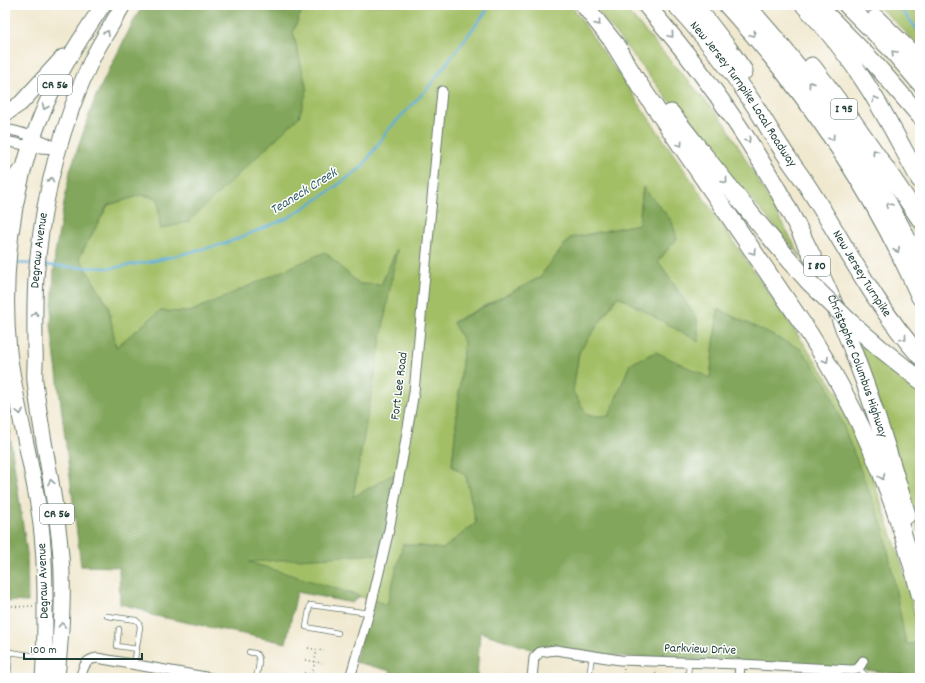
<svg xmlns="http://www.w3.org/2000/svg" width="925" height="683" viewBox="0 0 925 683" font-family="Dekko,sans-serif">
<style>
.green{fill:#a3bf66;stroke:#617e4d}
.forest{fill:#82a65b;stroke:#507248}
.lines{fill:none;stroke-linecap:round;stroke-linejoin:round}
.stream{stroke:#5daed8;stroke-width:2.5}
.lane-casing{stroke:#68796a;stroke-width:6}
.street-casing{stroke:#68796a;stroke-width:11}
.primary-casing{stroke:#68796a;stroke-width:17}
.highway-casing{stroke:#68796a;stroke-width:19}
.path{stroke:#68796a;stroke-width:1.5;stroke-dasharray:1 3;stroke-linecap:butt}
.lane{stroke:#fff;stroke-width:4.5}
.street{stroke:#fff;stroke-width:9}
.primary{stroke:#fff;stroke-width:15}
.highway{stroke:#fff;stroke-width:17}
.highway-bridge-casing{stroke:#68796a;stroke-width:19;stroke-linecap:butt}
.highway-bridge{stroke:#fff;stroke-width:17}
.oneway{stroke:#8f9e9a}
.labels{text-anchor:middle;dominant-baseline:central;stroke-width:3;stroke-linejoin:round;paint-order:stroke}
.shield{fill:#fff;stroke:#627771;stroke-width:1}
.shield-label{font-size:12px;font-weight:bold;fill:#1f3d34}
.street-label{font-size:13px;fill:#1f3d34;stroke:#fff}
.water-label{font-size:14px;font-style:italic;fill:#325f65;stroke:#fff}
</style>
<rect width="100%" height="100%" fill="#fff"/>
<filter id="ink" filterUnits="userSpaceOnUse"><feTurbulence type="fractalNoise" baseFrequency=".025" numOctaves="2"/><feDisplacementMap in="SourceGraphic" scale="8" xChannelSelector="R" yChannelSelector="G"/><feConvolveMatrix kernelMatrix="1 2 1 2 8 2 1 2 1" color-interpolation-filters="sRGB"/></filter>
<filter id="wash" filterUnits="userSpaceOnUse"><feTurbulence type="fractalNoise" baseFrequency=".012" numOctaves="4" result="noise"/><feDisplacementMap in="SourceGraphic" scale="16" xChannelSelector="R" yChannelSelector="G"/><feGaussianBlur stdDeviation="0.9" result="paint"/><feColorMatrix in="noise" values="0 0 0 0 0 0 0 0 0 0 0 0 0 0 0 0 0 1.4 0 .05"/><feComposite in="paint" operator="in"/></filter>
<g filter="url(#wash)">
<rect width="100%" height="100%" fill="#f0e8cf"/>
<g class="green">
<polygon points="304,5 571,5 850,411 905,574 920,637 920,643 906,645 884,530 718,309 710,378 630,364 609,416 588,416 573,392 579,352 618,296 699,341 697,319 658,261 677,239 643,187 639,224 570,238 539,278 453,322 464,342 452,466 466,476 476,523 443,549 404,544 387,605 247,562 398,472 353,497 396,251 381,285 359,284 325,253 190,312 160,311 116,348 108,305 79,258 108,205 142,195 158,198 307,90 293,32"/>
<polygon points="593,5 622,5 725,123 802,258 706,147"/>
<polygon points="876,5 920,5 920,48 900,26"/>
<polygon points="887,178 920,227 920,243 885,179"/>
<polygon points="858,343 920,388 920,538 907,486"/>
</g>
<g class="forest">
<polygon points="144,5 304,5 293,32 307,90 299,117 188,222 160,229 158,198 142,195 108,205 79,258 108,305 116,347 160,311 190,312 325,252 359,284 381,285 397,249 353,497 399,471 381,554 249,562 360,596 352,603 297,592 286,643 151,615 141,609 120,604 119,567 81,566 51,325 55,253 70,171 95,98 136,16"/>
<polygon points="643,187 672,221 677,239 658,261 697,319 699,342 618,296 579,352 573,392 588,416 609,416 630,364 656,352 710,378 718,309 801,349 827,384 884,530 906,644 920,643 920,678 905,678 904,675 859,669 540,652 480,632 477,678 390,678 391,671 355,662 372,599 387,605 403,544 443,549 476,523 466,476 452,466 464,342 453,323 539,278 570,238 639,224"/>
<polygon points="5,402 27,553 28,602 5,601"/>
</g>
<g class="lines">
<g class="stream">
<polyline points="899,5 900,8 920,33"/>
<polyline points="13,263 32,264"/>
<polyline points="41,265 71,267 112,268 154,261 224,244 288,218 327,193 362,167 388,130 427,89 491,5"/>
</g>
</g>
</g>
<g filter="url(#ink)">
<g class="lines">
<defs>
<g id="lane">
<polyline points="107,616 136,620 139,623 140,627 134,665"/>
<polyline points="119,629 117,646 137,649"/>
<polyline points="338,633 306,627 310,605 369,613"/>
<polyline points="5,647 10,652 43,657"/>
<path d="M 249,652 C 251,653 253,653 255,653 C 263,657 257,672 256,678"/>
<polyline points="859,669 869,678"/>
<polyline points="8,678 10,652"/>
<polyline points="589,678 592,655"/>
<polyline points="688,678 689,662"/>
</g>
<g id="street">
<path d="M 5,129 C 24,132 42,139 59,149"/>
<polyline points="5,141 40,148 57,149"/>
<path d="M 80,678 C 84,667 84,660 97,658 L 211,678"/>
<polyline points="350,678 371,606 389,530 403,456 414,392 442,91"/>
<path d="M 532,678 L 534,658 L 540,652 L 556,650 L 620,660 L 740,664 L 852,670 C 858,670 860,667 863,661"/>
<polyline points="739,678 740,664"/>
</g>
<g id="primary">
<polyline points="5,114 21,103 63,57"/>
<polyline points="5,193 19,172"/>
<path d="M 43,678 C 45,654 45,629 45,604 C 45,575 44,546 40,517 C 32,462 16,408 9,352 C 0,257 16,158 61,73 C 73,49 88,27 103,5"/>
<path id="s1" d="M 57,678 C 61,634 65,590 60,546 C 55,491 41,437 35,381 C 34,371 36,360 35,350 C 35,322 34,294 37,267 C 43,196 62,124 92,59 C 101,41 113,23 123,5"/>
</g>
<g id="highway">
<polyline points="584,5 619,49"/>
<path id="s2" d="M 646,5 C 712,81 768,163 811,254 C 852,337 881,426 907,515"/>
<path id="s3" d="M 676,5 C 703,35 729,67 751,100 C 762,116 771,133 782,149 C 790,162 800,174 808,187 C 845,244 874,305 920,356"/>
<polyline points="695,5 728,48 744,71"/>
<path d="M 727,5 C 806,91 873,190 920,297"/>
<path d="M 746,5 C 816,82 875,170 920,265"/>
<path d="M 804,5 C 828,30 850,58 868,87 C 887,117 903,149 920,180"/>
<polyline points="847,5 891,49 920,83"/>
<polyline points="823,11 875,64 920,116"/>
<polyline points="876,18 920,61"/>
<path d="M 613,42 L 637,81 L 809,333 C 830,366 849,400 865,435 C 889,486 906,540 920,594"/>
<path d="M 812,66 C 850,115 885,167 920,219"/>
<path d="M 671,113 C 717,171 761,229 810,283"/>
<polyline points="850,322 880,348 920,380"/>
</g>
</defs>
<use href="#lane" class="lane-casing"/>
<use href="#street" class="street-casing"/>
<use href="#primary" class="primary-casing"/>
<use href="#highway" class="highway-casing"/>
<g class="path">
<path d="M 5,602 C 13,609 24,606 33,606"/>
<polyline points="308,648 324,651"/>
<polyline points="306,660 322,663"/>
<polyline points="304,673 320,676"/>
<polyline points="312,678 317,647"/>
<polyline points="616,678 616,675 650,678"/>
<polyline points="623,678 624,668"/>
<polyline points="655,678 656,670"/>
</g>
<use href="#lane" class="lane"/>
<use href="#street" class="street"/>
<use href="#primary" class="primary"/>
<use href="#highway" class="highway"/>
<defs>
<polyline id="highway-bridge" points="810,283 850,322"/>
</defs>
<use href="#highway-bridge" class="highway-bridge-casing"/>
<use href="#highway-bridge" class="highway-bridge"/>
</g>
<defs><path id="oneway-chevron" d="M-2-3.5L2.5 0L-2 3.5" fill="none" stroke-width="1.6" stroke-linecap="round" stroke-linejoin="round"/></defs>
<g class="oneway">
<use href="#oneway-chevron" transform="translate(598 23) rotate(52)"/>
<use href="#oneway-chevron" transform="translate(107 33) rotate(-59)"/>
<use href="#oneway-chevron" transform="translate(753 34) rotate(50)"/>
<use href="#oneway-chevron" transform="translate(671 35) rotate(50)"/>
<use href="#oneway-chevron" transform="translate(894 53) rotate(-133)"/>
<use href="#oneway-chevron" transform="translate(811 84) rotate(-127)"/>
<use href="#oneway-chevron" transform="translate(875 99) rotate(-121)"/>
<use href="#oneway-chevron" transform="translate(45 107) rotate(113)"/>
<use href="#oneway-chevron" transform="translate(832 138) rotate(56)"/>
<use href="#oneway-chevron" transform="translate(748 140) rotate(57)"/>
<use href="#oneway-chevron" transform="translate(680 144) rotate(56)"/>
<use href="#oneway-chevron" transform="translate(875 152) rotate(-125)"/>
<use href="#oneway-chevron" transform="translate(51 180) rotate(-77)"/>
<use href="#oneway-chevron" transform="translate(725 181) rotate(52)"/>
<use href="#oneway-chevron" transform="translate(889 205) rotate(-119)"/>
<use href="#oneway-chevron" transform="translate(897 250) rotate(63)"/>
<use href="#oneway-chevron" transform="translate(753 252) rotate(56)"/>
<use href="#oneway-chevron" transform="translate(35 314) rotate(-90)"/>
<use href="#oneway-chevron" transform="translate(904 338) rotate(51)"/>
<use href="#oneway-chevron" transform="translate(826 360) rotate(60)"/>
<use href="#oneway-chevron" transform="translate(20 412) rotate(78)"/>
<use href="#oneway-chevron" transform="translate(882 477) rotate(69)"/>
<use href="#oneway-chevron" transform="translate(51 482) rotate(-100)"/>
<use href="#oneway-chevron" transform="translate(62 625) rotate(-87)"/>
</g>
</g>
<g class="labels">
<g class="shield">
<rect x="38" y="75" width="34" height="20" rx="3"/>
<rect x="831" y="99" width="26" height="20" rx="3"/>
<rect x="804" y="256" width="26" height="20" rx="3"/>
<rect x="40" y="504" width="34" height="20" rx="3"/>
</g>
<g class="shield-label">
<text x="55" y="85">CR 56</text>
<text x="844" y="109">I 95</text>
<text x="817" y="266">I 80</text>
<text x="57" y="514">CR 56</text>
</g>
<g class="street-label">
<text stroke="none"><textPath href="#s3" startOffset="112">New Jersey Turnpike Local Roadway</textPath></text>
<text stroke="none"><textPath href="#s1" startOffset="430">Degraw Avenue</textPath></text>
<text stroke="none"><textPath href="#s3" startOffset="327">New Jersey Turnpike</textPath></text>
<text stroke="none"><textPath href="#s2" startOffset="421">Christopher Columbus Highway</textPath></text>
<text transform="translate(400 386) rotate(-83)">Fort Lee Road</text>
<text transform="translate(44 581) rotate(-92)">Degraw Avenue</text>
<text transform="translate(700 650) rotate(2)">Parkview Drive</text>
</g>
<g class="water-label">
<text transform="translate(304 192) rotate(-32)">Teaneck Creek</text>
</g>
</g>
<rect width="925" height="683" fill="none" stroke="#fff" stroke-width="20"/>
<path d="M24 653v6h118v-6" fill="none" stroke="#1f3d34" stroke-width="2"/>
<text x="30" y="653" font-size="12" fill="#1f3d34" stroke="#ffffff" stroke-width="3" paint-order="stroke">100 m</text>
</svg>
